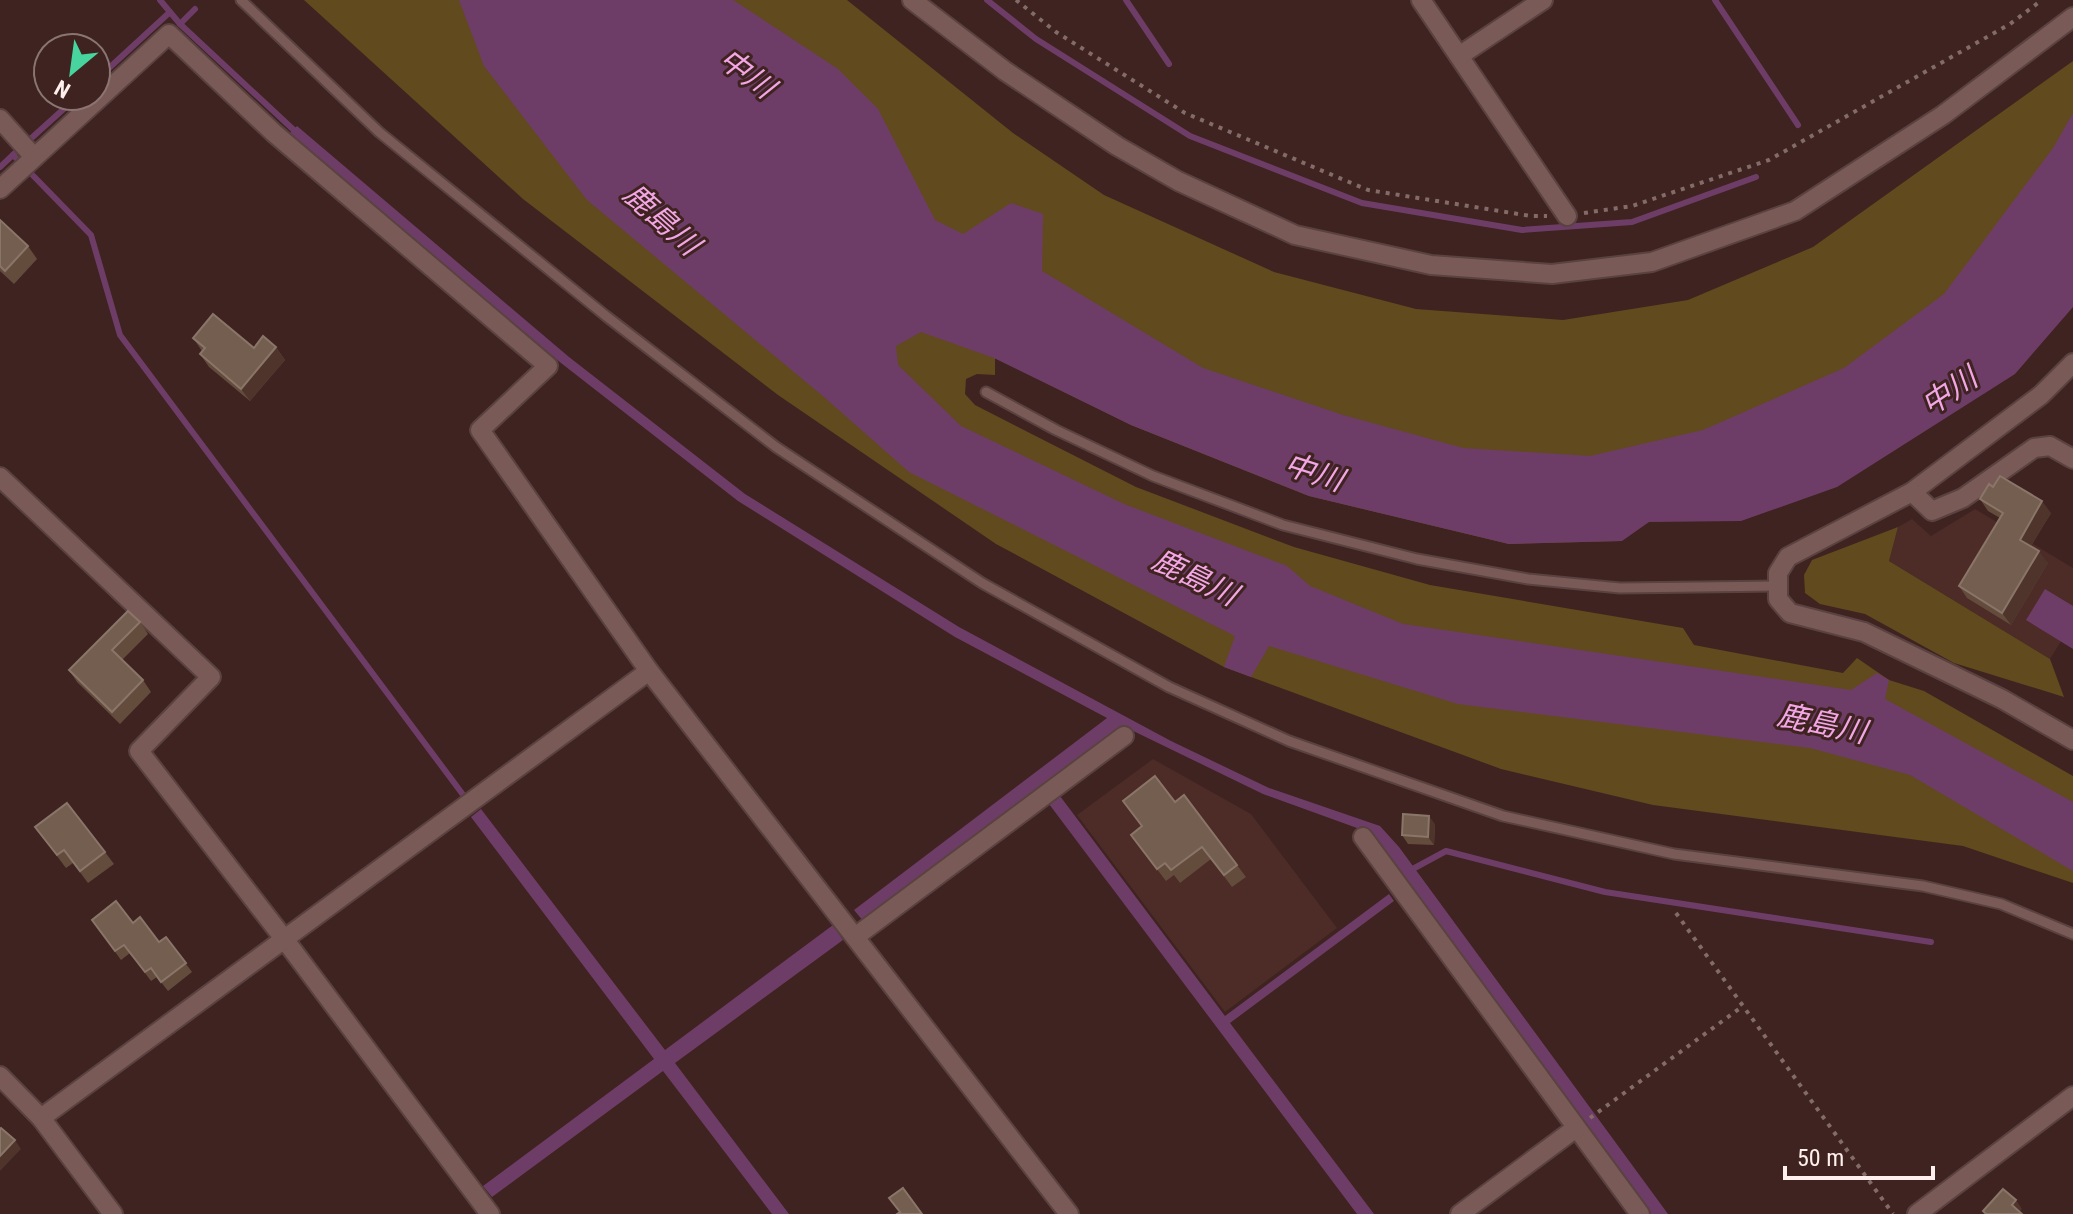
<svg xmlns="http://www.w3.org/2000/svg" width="2073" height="1214" viewBox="0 0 2073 1214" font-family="'Roboto Condensed','Noto Sans JP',sans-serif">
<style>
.built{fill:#4d2b27}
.green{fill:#604a1e}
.water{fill:#6e3d67}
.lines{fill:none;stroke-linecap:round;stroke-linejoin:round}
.stream{stroke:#6e3d67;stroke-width:6}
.service-casing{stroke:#594240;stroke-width:13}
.minor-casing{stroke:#594240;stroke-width:22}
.path{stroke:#826b68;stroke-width:4;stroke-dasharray:4 6;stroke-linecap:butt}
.service{stroke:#7a5a56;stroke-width:9}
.minor{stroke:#7a5a56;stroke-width:18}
.wall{fill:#644c3d}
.shaded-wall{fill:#4e342a}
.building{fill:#745e50;stroke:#8a7569;stroke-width:2}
.labels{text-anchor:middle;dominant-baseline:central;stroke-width:6;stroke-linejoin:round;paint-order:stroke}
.water-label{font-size:30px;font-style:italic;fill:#f3a6e6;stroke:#3e2320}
</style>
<rect width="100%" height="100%" fill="#3e2320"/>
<g class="built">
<polygon points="1975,509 2073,568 2073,622 2050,659 1889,561 1898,527 1912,519 1931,536"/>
<polygon points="1153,759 1251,814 1337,928 1225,1012 1077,815"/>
</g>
<g class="green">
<polygon points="304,0 483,0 908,461 1233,607 1809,728 2073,850 2073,883 1963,846 1653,805 1501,769 1224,667 996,544 778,395 523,199"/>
<polygon points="675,0 847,0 1013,133 1104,195 1274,272 1416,309 1563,320 1688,300 1813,247 2073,61 2073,252 1934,367 1606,497 987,305"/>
<polygon points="839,249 1622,541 1509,544 1309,496 1131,425 995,358 995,375 977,374 966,379 965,394 975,405 1136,487 1294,547 1430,585 1683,628 1694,645 1843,673 1857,658 1889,680 1924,691 2073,776 2073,822 1881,718 1411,647 926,430"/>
<polygon points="1898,527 1889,561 2050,659 2064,697 1954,663 1865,614 1820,604 1805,593 1804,575 1812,560"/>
</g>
<g class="water">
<polygon points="459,0 733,0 838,69 878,109 935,220 963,234 1011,203 1043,214 1042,271 1203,368 1343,415 1463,448 1590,456 1703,430 1844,368 1944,294 2053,148 2073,113 2073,307 2015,374 1837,487 1741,521 1649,522 1622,541 1509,544 1309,496 1131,425 994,358 921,332 896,346 898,365 961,426 1124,504 1287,566 1310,586 1403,624 1851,690 1877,673 1889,680 1885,699 2073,802 2073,871 1910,775 1810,748 1458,704 1269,646 1251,677 1224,667 1235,636 909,472 824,397 587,200 484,66"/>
<polygon points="297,126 569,357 745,494 959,627 1171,741 1269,788 1380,826 1399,847 1668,1214 1651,1214 1388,855 1368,832 1263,794 1123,726 864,922 854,910 1107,718 955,637 738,501 561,363 289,134"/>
<polygon points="2045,589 2073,606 2073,649 2026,620"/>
<polygon points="1060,796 1225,1016 1389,894 1394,901 1230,1023 1374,1214 1357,1214 1049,804"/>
<polygon points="481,809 665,1050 833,925 843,940 675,1063 789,1214 772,1214 663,1071 492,1197 483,1186 654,1059 471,817"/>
</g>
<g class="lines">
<g class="stream">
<polyline points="160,0 180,24 297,133"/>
<polyline points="987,0 1036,39 1190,136 1362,203 1522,230 1632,222 1756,177"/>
<polyline points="1126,0 1169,64"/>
<polyline points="1715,0 1798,125"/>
<polyline points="180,24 195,9"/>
<polyline points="96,80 170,12"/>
<polyline points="26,143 78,96"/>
<polyline points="13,155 91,235 120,335 467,800"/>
<polyline points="0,167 15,153"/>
<polyline points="1409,871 1446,851 1605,892 1931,942"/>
</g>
<defs>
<g id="service">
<polyline points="241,0 379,132 606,316 776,447 982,583 1169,687 1289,741 1503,816 1674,854 1923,886 2001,904 2073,934"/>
<polyline points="986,392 1056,430 1153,476 1283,525 1417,559 1528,579 1620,588 1778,586"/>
</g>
<g id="minor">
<polyline points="912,0 1005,71 1117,146 1178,181 1295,235 1431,265 1552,274 1652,262 1795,211 1943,115 2073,17"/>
<polyline points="1421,0 1567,216"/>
<polyline points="1459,56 1543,0"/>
<polyline points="0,119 34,157"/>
<polyline points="0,189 169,34 274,133 548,366 480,430 649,671 1069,1214"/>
<polyline points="2073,363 2041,395 1912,492 1788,557 1778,573 1778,599 1790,613 1864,632 2002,699 2073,740"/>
<polyline points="0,477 211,677 139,751 285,940 490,1214"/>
<polyline points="1912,492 1932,511 1963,498 2034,448 2050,446 2073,459"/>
<polyline points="1363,837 1640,1214"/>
<polyline points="855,937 1124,736"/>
<polyline points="0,1076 41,1118 113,1214"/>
<polyline points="41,1118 649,671"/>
<polyline points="1460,1214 1576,1128"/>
<polyline points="1917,1214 2073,1096"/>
</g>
</defs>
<use href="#service" class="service-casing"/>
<use href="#minor" class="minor-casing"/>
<g class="path">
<polyline points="1016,0 1056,32 1185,113 1368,190 1531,216 1547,216"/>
<polyline points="1584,213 1632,206 1769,160 2010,24 2042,0"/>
<polyline points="1676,913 1893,1214"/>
<polyline points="1590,1118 1743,1006"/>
</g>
<use href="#service" class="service"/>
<use href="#minor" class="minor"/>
</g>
<g class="wall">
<polygon points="0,220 28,246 37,259 14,284 0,271"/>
<polygon points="193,338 254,348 276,347 285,360 250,401 209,367 200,354 202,351"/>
<polygon points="1993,487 2051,513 2031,546 2048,563 2011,625 1967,598 1959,586 2000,518 1988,511 1980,499"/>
<polygon points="140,622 148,634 122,660 143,680 151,692 120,724 77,682 69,670"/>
<polygon points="1123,801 1175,802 1237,865 1246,877 1232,887 1211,859 1180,883 1174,875 1166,881 1140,847 1142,827"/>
<polygon points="1435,824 1434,845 1408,844 1402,835"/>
<polygon points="35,827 105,852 114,864 88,883 73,863 66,868"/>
<polygon points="92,920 133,923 159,942 166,937 192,972 168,991 157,977 151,981 130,953 121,960"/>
</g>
<g class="shaded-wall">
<polygon points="276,347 285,360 250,401 241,389"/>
<polygon points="2042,501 2051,513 2028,551 2020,540"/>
<polygon points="2039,551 2048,563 2011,625 2002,613"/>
<polygon points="1429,816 1435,824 1434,845 1428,837"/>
<polygon points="15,1140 21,1149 0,1171 0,1156"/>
<polygon points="2016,1200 2022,1209 2018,1213 2012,1205"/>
</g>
<g class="building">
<polygon points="0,220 28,246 5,271 0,266"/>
<polygon points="213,314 254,348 263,336 276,347 241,389 200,354 205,348 193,338"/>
<polygon points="2000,476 2042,501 2020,540 2039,551 2002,613 1959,586 2003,513 1980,499 1989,484 1993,487"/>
<polygon points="128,611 140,622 112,650 143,680 112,712 69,670"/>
<polygon points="1155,776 1175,802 1184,795 1237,865 1224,875 1202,847 1171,870 1165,863 1157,869 1131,835 1142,826 1123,801"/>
<polygon points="67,803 105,852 80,871 64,850 57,855 35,827"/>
<polygon points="1403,814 1429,816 1428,837 1402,835"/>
<polygon points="116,901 133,923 140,917 159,942 166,937 186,963 161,982 151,968 145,972 124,945 115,951 92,920"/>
<polygon points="1,1128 15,1140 0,1156 0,1129"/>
<polygon points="903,1188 922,1214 897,1214 900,1212 889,1198"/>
<polygon points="2003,1189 2016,1200 2012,1205 2022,1214 1986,1214 1983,1211"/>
</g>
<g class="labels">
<g class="water-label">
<text transform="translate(747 73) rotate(37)">中川</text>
<text transform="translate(662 219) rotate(42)">鹿島川</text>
<text transform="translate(1949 391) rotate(-34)">中川</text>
<text transform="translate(1314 472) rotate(18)">中川</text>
<text transform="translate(1195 577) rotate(26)">鹿島川</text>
<text transform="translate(1822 723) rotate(12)">鹿島川</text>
</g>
</g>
<g transform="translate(72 72) rotate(209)"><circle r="38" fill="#3e2320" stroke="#8b7572" stroke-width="2"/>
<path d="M0-6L14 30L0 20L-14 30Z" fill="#47d49e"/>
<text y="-12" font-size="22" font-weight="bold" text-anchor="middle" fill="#fff0ed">N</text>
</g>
<path d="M1785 1166v12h148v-12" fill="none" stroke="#fff0ed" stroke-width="4"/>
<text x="1797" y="1166" font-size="24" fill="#fff0ed" stroke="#3e2320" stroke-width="6" paint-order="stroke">50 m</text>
</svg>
